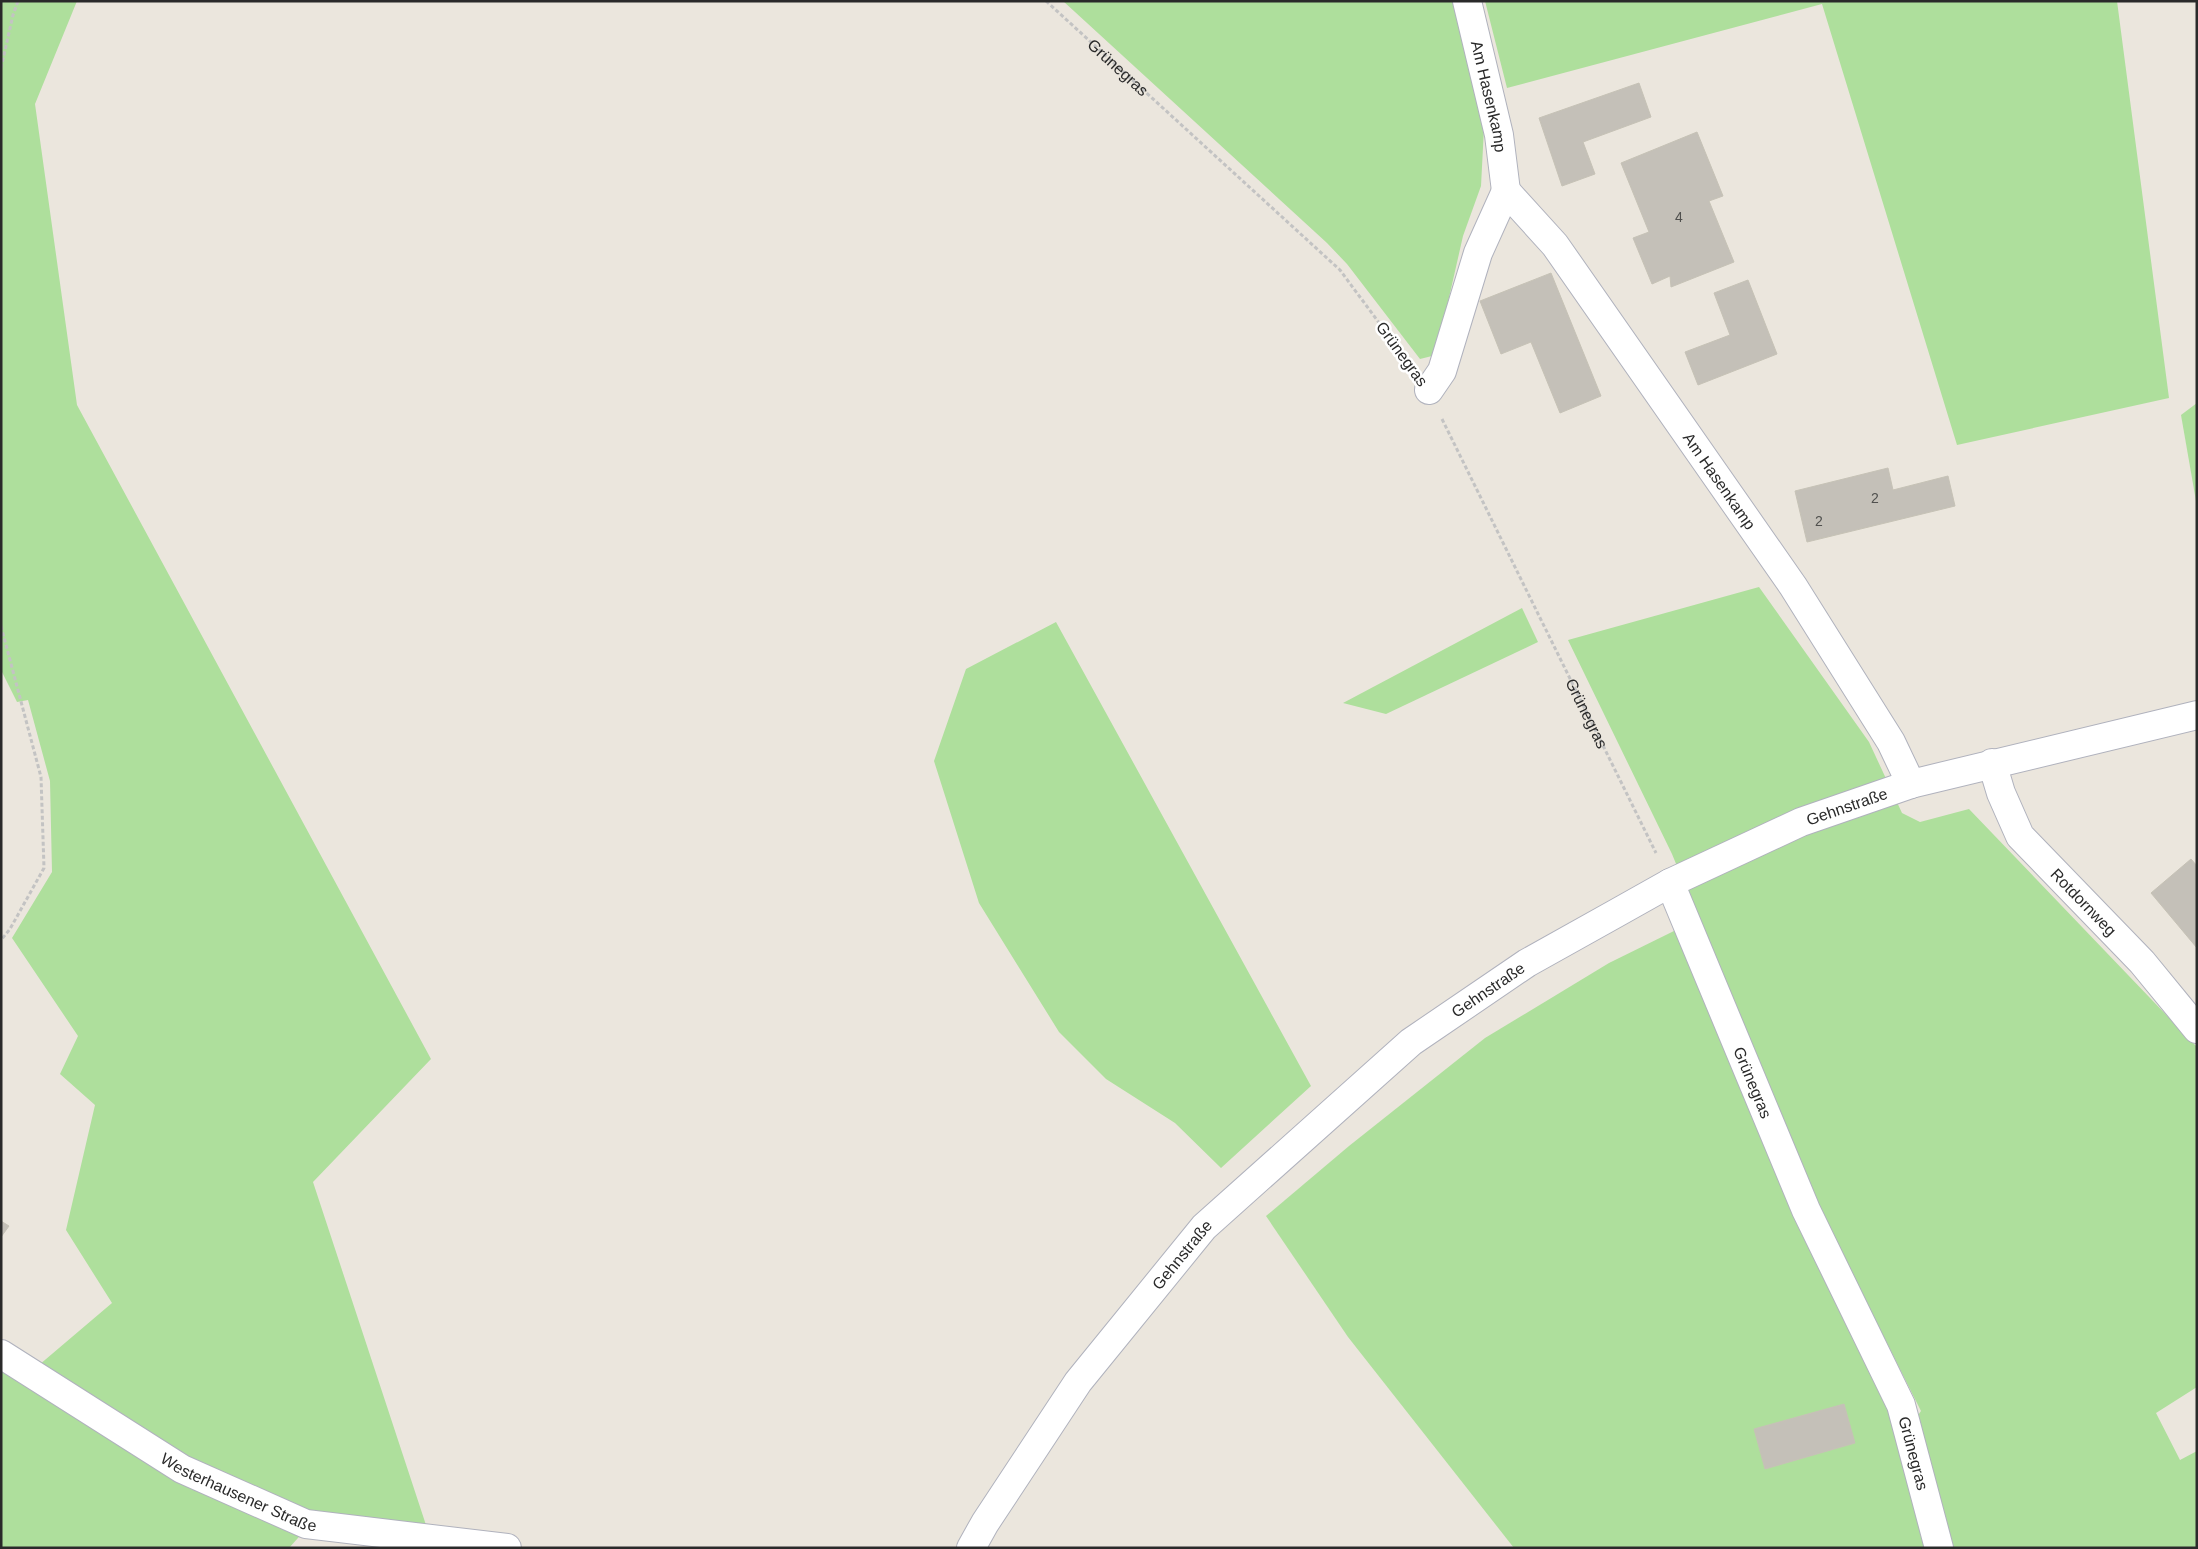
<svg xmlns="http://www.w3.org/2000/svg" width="2198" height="1549" viewBox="0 0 2198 1549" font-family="Helvetica,sans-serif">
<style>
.green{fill:#aedf9c}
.building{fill:#c4c0b8;stroke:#c6c2b6}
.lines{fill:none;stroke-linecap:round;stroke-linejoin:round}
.minor-casing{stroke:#b0b2bd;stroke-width:30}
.path{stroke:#c3c3c3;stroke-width:3;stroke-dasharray:4 2.5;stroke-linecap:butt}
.minor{stroke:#fff;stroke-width:28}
.labels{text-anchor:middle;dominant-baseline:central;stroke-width:5;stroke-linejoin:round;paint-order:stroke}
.number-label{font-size:14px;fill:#50504e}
.street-label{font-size:16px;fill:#2a2a2a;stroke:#fff}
</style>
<rect width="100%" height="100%" fill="#ebe6dd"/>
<g class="green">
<polygon points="1,1 77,1 35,104 77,405 431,1059 313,1182 426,1525 311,1513 187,1461 39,1365 112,1303 66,1230 95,1105 60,1074 78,1036 12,938 52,872 50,781 28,700 17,702 1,670"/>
<polygon points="1063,1 1454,1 1484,128 1481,186 1463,236 1436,355 1420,359 1347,264 1327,243"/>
<polygon points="1485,1 2117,1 2169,398 1957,445 1822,4 1507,88"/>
<polygon points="2197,403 2197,501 2196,501 2181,415"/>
<polygon points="1759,587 1869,742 1902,813 1920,822 1969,809 2197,1047 2197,1387 2156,1413 2180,1460 2197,1451 2197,1548 1947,1548 1916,1418 1921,1411 1812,1194 1672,854 1568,640"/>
<polygon points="1522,608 1538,642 1386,714 1343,703"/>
<polygon points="1056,622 1311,1086 1221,1168 1175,1123 1106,1079 1059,1032 979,903 934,761 966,669"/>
<polygon points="1678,929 1888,1405 1924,1548 1514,1548 1348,1337 1266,1216 1349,1146 1485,1038 1609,963"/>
<polygon points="1,1369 306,1529 289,1548 1,1548"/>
</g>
<g class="building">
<polygon points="1639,83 1651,117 1583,142 1595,174 1562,186 1539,118"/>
<polygon points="1697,132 1723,196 1709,201 1734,262 1671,287 1670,276 1652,284 1633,238 1649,232 1621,163"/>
<polygon points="1551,273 1601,396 1560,413 1531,342 1501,354 1480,301"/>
<polygon points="1748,280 1777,354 1698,385 1685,352 1730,335 1714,293"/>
<polygon points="1888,468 1893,490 1948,476 1955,506 1807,542 1795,491"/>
<polygon points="2191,859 2197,866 2197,948 2151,893"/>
<polygon points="1,1221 9,1226 1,1237"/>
<polygon points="1844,1404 1855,1443 1765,1469 1754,1429"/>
</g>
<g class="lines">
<defs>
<g id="minor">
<path id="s3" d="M 1467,1 L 1499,135 L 1506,191"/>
<path id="s4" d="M 1429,390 L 1442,371 L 1478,253 L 1506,191 L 1555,245 L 1793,586 L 1891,742 L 1911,784"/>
<path id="s5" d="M 1992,763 L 2001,793 L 2020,836 L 2142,962 L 2197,1029"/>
<path id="s6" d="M 1670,883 L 1806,1210 L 1901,1405 L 1939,1548"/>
<path id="s7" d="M 1,1354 L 182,1469 L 306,1524 L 507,1548"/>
<path id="s8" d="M 971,1548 L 985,1523 L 1078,1382 L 1204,1227 L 1411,1042 L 1527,963 L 1613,915 L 1670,883 L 1801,822 L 1911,784 L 2197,715"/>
</g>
</defs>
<use href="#minor" class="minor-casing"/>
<g class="path">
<path id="s1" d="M 1046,1 L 1340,270 L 1408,362"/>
<polyline points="1,68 13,15 18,1"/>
<path id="s2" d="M 1442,419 L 1656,853"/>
<polyline points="1,626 41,777 44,868 10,929 1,940"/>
</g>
<use href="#minor" class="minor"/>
</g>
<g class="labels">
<g class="number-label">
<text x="1679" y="217">4</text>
<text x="1875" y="498">2</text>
<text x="1819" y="521">2</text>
</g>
<g class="street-label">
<text stroke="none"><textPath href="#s1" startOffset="98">Grünegras</textPath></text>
<text stroke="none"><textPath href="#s3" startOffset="98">Am Hasenkamp</textPath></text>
<text transform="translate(1402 354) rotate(54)">Grünegras</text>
<text stroke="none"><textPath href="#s4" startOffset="575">Am Hasenkamp</textPath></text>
<text stroke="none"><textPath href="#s2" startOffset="328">Grünegras</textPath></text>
<text stroke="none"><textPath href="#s8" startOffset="1172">Gehnstraße</textPath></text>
<text stroke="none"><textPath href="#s5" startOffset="170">Rotdornweg</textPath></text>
<text stroke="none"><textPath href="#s8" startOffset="768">Gehnstraße</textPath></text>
<text stroke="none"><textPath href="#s6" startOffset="216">Grünegras</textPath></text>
<text stroke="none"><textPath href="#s8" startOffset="362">Gehnstraße</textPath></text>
<text stroke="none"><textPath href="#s6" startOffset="621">Grünegras</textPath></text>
<text stroke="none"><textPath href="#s7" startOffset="276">Westerhausener Straße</textPath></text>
</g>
</g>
<rect width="2198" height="1549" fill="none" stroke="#2a2a2a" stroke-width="5"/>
</svg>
